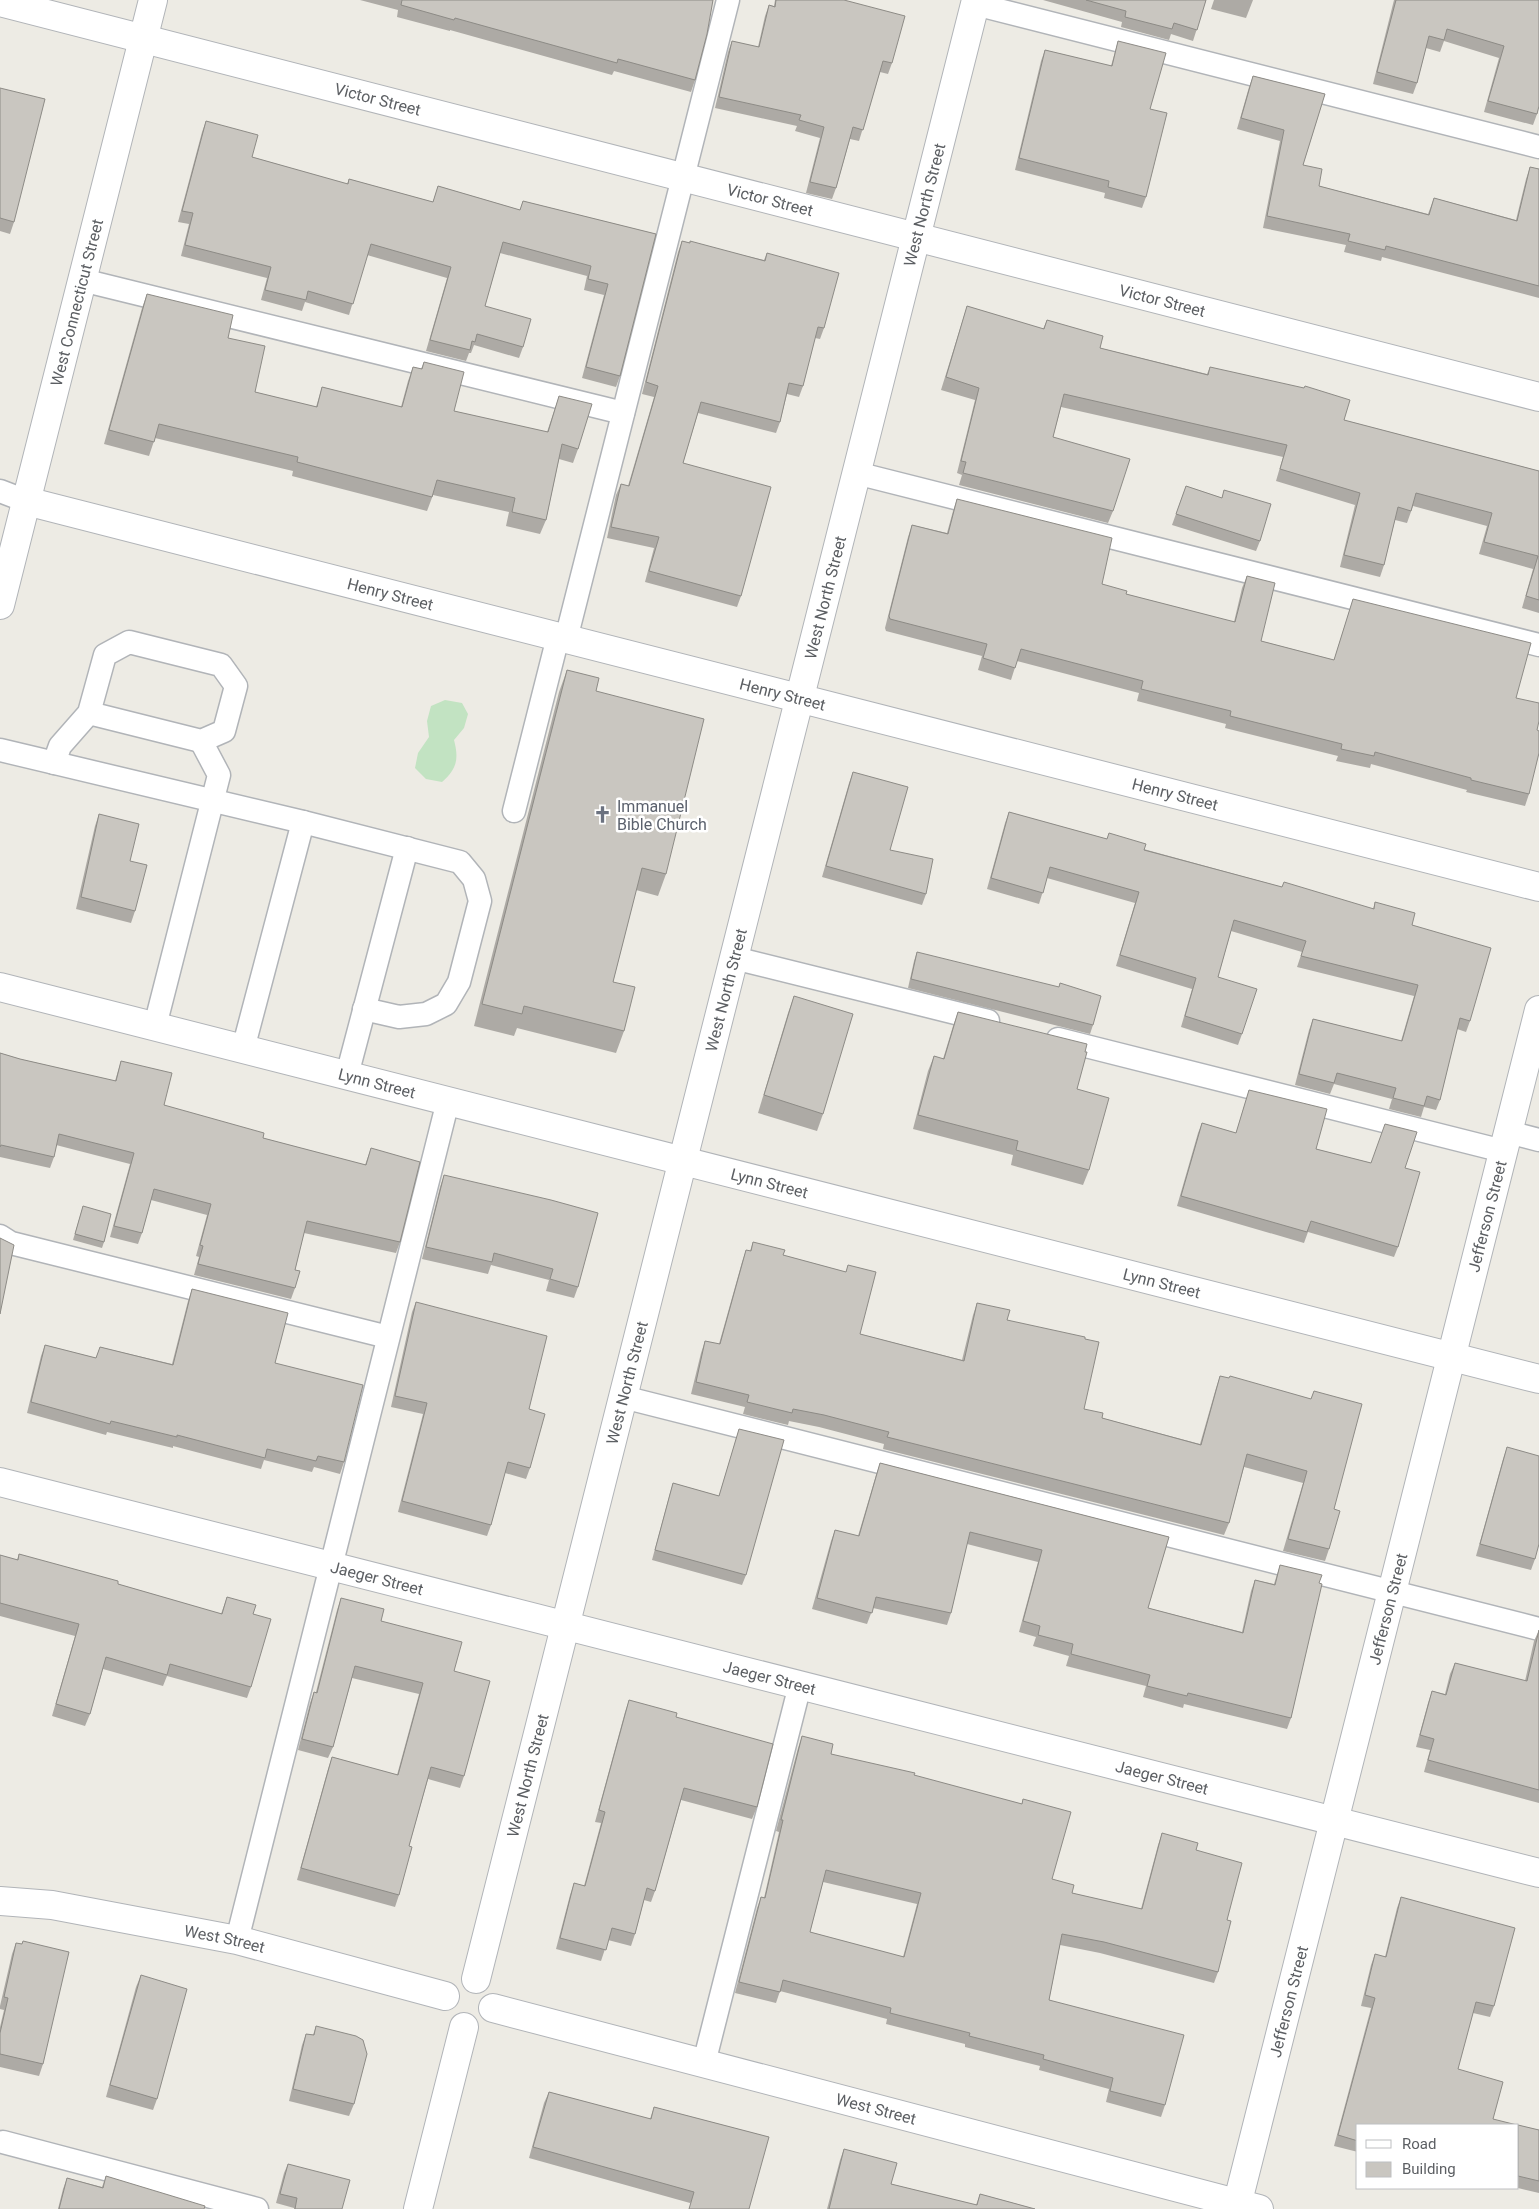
<svg xmlns="http://www.w3.org/2000/svg" width="1539" height="2209" viewBox="0 0 1539 2209" font-family="Roboto,sans-serif">
<style>
.green{fill:#c2e3c2}
.lines{fill:none;stroke-linecap:round;stroke-linejoin:round}
.lane-casing{stroke:#b1b4b8;stroke-width:25}
.street-casing{stroke:#b1b4b8;stroke-width:30}
.lane{stroke:#fff;stroke-width:22}
.street{stroke:#fff;stroke-width:28}
.wall{fill:#adaaa5;fill-rule:evenodd}
.building{fill:#c9c6c0;stroke:#8d8b86;fill-rule:evenodd}
.labels{text-anchor:middle;dominant-baseline:central;stroke-width:5;stroke-linejoin:round;paint-order:stroke}
.street-label{font-size:16px;fill:#5c5f63;stroke:#fff}
.worship-label{font-size:16px;fill:#5b616d;stroke:#fff;text-anchor:start}
</style>
<rect width="100%" height="100%" fill="#edebe4"/>
<path class="green" d="M 445,700 L 462,703 L 468,714 L 464,728 L 454,740 C 459,759 457,769 442,782 L 426,779 L 415,768 L 418,753 L 429,737 L 427,721 L 431,706 Z"/>
<g class="lines">
<defs>
<g id="lane">
<polyline points="975,4 1539,147"/>
<polyline points="82,280 623,413"/>
<polyline points="856,473 1539,645"/>
<polyline points="0,491 26,501"/>
<polyline points="566,639 728,0"/>
<polyline points="0,750 303,822 460,862 474,879 480,901 459,982 446,1004 426,1014 399,1017 364,1009"/>
<polyline points="54,763 60,746 89,713 105,655 129,642 221,665 236,686 224,731 201,741 89,713"/>
<polyline points="514,811 558,637"/>
<polyline points="734,958 988,1021"/>
<polyline points="155,1026 219,775 201,741"/>
<polyline points="1058,1039 1503,1151"/>
<polyline points="243,1049 303,822"/>
<polyline points="347,1075 407,848"/>
<polyline points="1508,1132 1539,1140"/>
<polyline points="0,1236 11,1243 388,1337"/>
<polyline points="623,1397 1539,1629"/>
<polyline points="237,1940 448,1101"/>
<polyline points="704,2063 800,1685"/>
<polyline points="3,2142 257,2209"/>
</g>
<g id="street">
<path id="s1" d="M 0,2 L 1539,397"/>
<path id="s2" d="M 26,501 L 1539,887"/>
<path id="s3" d="M 0,605 L 153,0"/>
<path id="s4" d="M 0,987 L 1539,1379"/>
<path id="s5" d="M 0,1482 L 1539,1873"/>
<path id="s6" d="M 0,1901 L 52,1905 L 237,1940 L 445,1996"/>
<path id="s7" d="M 476,1979 L 976,0"/>
<path id="s8" d="M 493,2008 L 1259,2209"/>
<polyline points="418,2209 464,2027"/>
<path id="s9" d="M 1236,2209 L 1539,1010"/>
</g>
</defs>
<use href="#lane" class="lane-casing"/>
<use href="#street" class="street-casing"/>
<use href="#lane" class="lane"/>
<use href="#street" class="street"/>
</g>
<g class="wall">
<polygon points="360,0 713,0 695,80 691,92 614,71 612,75 450,30 450,31 397,17 398,10"/>
<polygon points="775,0 844,0 892,63 888,74 880,72 859,141 850,139 836,188 832,199 806,193 820,138 795,131 797,126 715,108 728,52 732,41 758,47 765,16 769,5 774,6"/>
<polygon points="1043,0 1206,0 1193,41 1171,34 1169,40 1121,27 1122,22"/>
<polygon points="1214,0 1253,0 1246,18 1211,9"/>
<polygon points="1394,0 1539,0 1537,114 1533,125 1484,112 1499,58 1444,41 1440,52 1426,48 1417,83 1413,94 1373,84"/>
<polygon points="1118,41 1150,109 1146,197 1142,208 1104,198 1105,193 1015,170 1041,61 1045,50 1111,66"/>
<polygon points="1253,76 1325,94 1303,165 1319,186 1428,214 1434,198 1516,220 1526,179 1530,167 1539,169 1539,298 1382,257 1381,261 1344,252 1346,245 1263,228 1280,141 1237,129 1249,87"/>
<polygon points="0,88 14,222 10,234 0,231"/>
<polygon points="206,121 252,157 347,184 349,179 433,202 438,186 520,210 523,201 656,234 620,376 616,387 582,378 604,295 584,290 587,276 500,253 485,306 523,347 519,358 474,345 471,353 469,353 466,361 426,351 447,278 367,255 349,315 305,302 302,311 261,300 267,278 181,256 189,224 178,222 202,132"/>
<polygon points="682,241 764,260 767,253 824,328 820,339 815,338 803,386 799,397 787,394 780,422 776,433 698,413 683,463 741,596 737,607 645,582 654,548 607,538 616,495 621,484 628,486 654,397 642,394 678,252"/>
<polygon points="147,294 228,338 255,392 316,407 322,387 401,407 408,381 413,367 421,369 424,362 454,411 547,432 559,396 578,449 573,463 559,459 546,520 540,534 506,526 509,512 433,495 427,511 292,476 293,471 155,438 149,456 104,444 142,308"/>
<polygon points="967,306 1043,329 1047,320 1100,348 1207,374 1210,367 1344,420 1539,471 1539,613 1522,608 1533,569 1479,554 1487,526 1413,506 1407,523 1395,520 1384,565 1380,577 1340,567 1355,505 1276,481 1283,457 1061,407 1053,437 1113,511 1108,523 959,485 962,475 957,473 975,400 941,390"/>
<polygon points="1186,486 1222,498 1224,490 1260,541 1256,551 1172,525"/>
<polygon points="957,499 1102,584 1126,594 1234,622 1242,588 1247,576 1261,641 1334,660 1353,599 1516,698 1537,730 1529,794 1525,806 1466,792 1467,790 1371,764 1370,768 1336,761 1338,756 1225,728 1226,724 1137,701 1139,693 1017,661 1011,680 978,670 982,656 886,631 885,628 908,537 912,525 947,533 953,511"/>
<polygon points="567,670 596,691 666,874 658,896 636,890 613,982 624,1031 616,1053 517,1028 514,1036 474,1026 559,692"/>
<polygon points="853,772 890,850 926,894 922,905 822,877 849,783"/>
<polygon points="1009,812 1282,887 1373,909 1375,902 1412,925 1470,1021 1466,1032 1457,1029 1440,1100 1436,1110 1424,1107 1421,1117 1389,1109 1392,1099 1334,1084 1330,1094 1295,1085 1309,1030 1313,1019 1401,1041 1414,996 1297,967 1302,952 1231,931 1218,977 1242,1034 1238,1045 1181,1027 1192,989 1116,966 1135,903 1047,878 1039,904 987,889 1005,823"/>
<polygon points="99,814 130,861 135,911 131,923 76,909 95,826"/>
<polygon points="917,952 1093,1025 1090,1034 908,988 914,961"/>
<polygon points="794,996 823,1114 817,1131 758,1113 788,1013"/>
<polygon points="958,1012 1085,1052 1077,1089 1089,1170 1083,1185 1011,1165 1013,1155 913,1129 928,1071 934,1056 943,1059 953,1026"/>
<polygon points="0,1053 20,1059 115,1081 121,1061 164,1105 263,1138 365,1165 371,1148 400,1242 396,1253 304,1233 295,1270 295,1288 291,1299 194,1275 199,1257 196,1256 207,1215 151,1200 142,1233 138,1244 110,1237 130,1164 56,1145 54,1157 50,1168 0,1157"/>
<polygon points="1249,1090 1316,1149 1371,1163 1405,1168 1398,1247 1394,1257 1308,1232 1304,1243 1177,1206 1198,1133 1202,1123 1236,1133"/>
<polygon points="444,1175 578,1287 574,1298 546,1291 549,1280 491,1265 488,1274 422,1259 440,1187"/>
<polygon points="83,1206 104,1242 102,1248 73,1240"/>
<polygon points="753,1242 783,1255 846,1272 848,1265 860,1334 962,1360 973,1315 977,1303 1007,1320 1085,1339 1084,1409 1102,1418 1200,1444 1216,1388 1220,1376 1311,1399 1314,1391 1334,1509 1329,1549 1325,1561 1283,1551 1303,1483 1244,1467 1229,1523 1224,1535 883,1449 884,1444 819,1427 789,1421 788,1425 743,1414 745,1407 691,1394 701,1353 705,1341 719,1344 742,1262 746,1250 750,1251"/>
<polygon points="192,1289 275,1363 344,1462 340,1474 314,1467 312,1472 264,1460 261,1469 173,1446 173,1448 107,1432 106,1435 27,1413 41,1356 45,1345 96,1358 100,1347 172,1364 188,1301"/>
<polygon points="416,1302 529,1409 530,1468 526,1479 505,1473 491,1525 487,1536 398,1512 423,1414 391,1407 412,1312"/>
<polygon points="739,1429 746,1575 742,1585 652,1560 670,1493 673,1483 719,1496"/>
<polygon points="1507,1447 1535,1559 1531,1570 1476,1556 1503,1459"/>
<polygon points="880,1463 1169,1537 1148,1608 1242,1632 1251,1591 1255,1580 1274,1584 1280,1565 1319,1583 1291,1718 1287,1729 1184,1704 1183,1708 1143,1697 1146,1686 1066,1666 1069,1656 1033,1646 1036,1637 1019,1632 1038,1562 967,1544 951,1613 947,1625 873,1608 867,1624 812,1609 831,1541 835,1530 858,1536 876,1475"/>
<polygon points="19,1554 118,1584 221,1614 227,1597 253,1614 251,1687 247,1698 167,1676 163,1686 103,1669 90,1714 85,1726 52,1716 75,1636 0,1616 0,1555 17,1560"/>
<polygon points="341,1598 381,1621 454,1671 464,1776 460,1788 428,1779 409,1846 399,1895 395,1907 297,1880 328,1769 332,1757 397,1775 419,1694 352,1678 333,1747 328,1758 298,1750 310,1703 314,1692 316,1692 337,1610"/>
<polygon points="1539,1630 1539,1803 1424,1772 1430,1750 1416,1747 1428,1703 1432,1691 1445,1694 1450,1674 1455,1663 1525,1681 1534,1641"/>
<polygon points="629,1700 676,1717 757,1807 752,1819 681,1800 655,1891 651,1902 644,1900 635,1934 631,1946 608,1940 601,1961 556,1949 570,1895 574,1883 584,1886 601,1823 595,1822 625,1712"/>
<path d="M 802,1736 L 831,1754 L 1022,1804 L 1023,1799 L 1052,1879 L 1072,1893 L 1141,1909 L 1158,1845 L 1162,1833 L 1196,1850 L 1227,1920 L 1218,1972 L 1214,1983 L 1100,1953 L 1060,1945 L 1049,2000 L 1165,2105 L 1161,2117 L 1106,2102 L 1109,2089 L 1039,2070 L 1040,2066 L 965,2047 L 965,2044 L 886,2024 L 887,2019 L 780,1991 L 776,2003 L 735,1993 L 757,1908 L 761,1897 L 764,1898 L 779,1832 L 776,1831 L 798,1748 ZM 823,1882 L 917,1904 L 903,1957 L 810,1932 Z"/>
<polygon points="1401,1897 1494,2006 1490,2017 1473,2013 1358,2125 1358,2152 1334,2146 1371,2008 1361,2006 1371,1965 1375,1954 1385,1957 1397,1908"/>
<polygon points="16,1943 43,2064 39,2076 0,2067 0,2027 4,2010 0,2009 0,2006 12,1954"/>
<polygon points="141,1975 157,2099 153,2110 106,2097 136,1987"/>
<polygon points="316,2026 354,2104 349,2116 289,2101 302,2045 306,2034 313,2035"/>
<polygon points="549,2092 650,2119 654,2107 769,2137 690,2203 529,2158 544,2103"/>
<polygon points="1518,2125 1539,2130 1539,2193 1518,2188"/>
<polygon points="844,2149 891,2184 976,2205 980,2194 1035,2209 827,2209 840,2160"/>
<polygon points="288,2164 342,2209 294,2209 294,2208 276,2203 284,2173"/>
<polygon points="106,2176 204,2209 58,2209 63,2189 67,2178 102,2187"/>
</g>
<g class="building">
<polygon points="402,0 713,0 707,34 695,80 618,59 617,63 455,18 454,20 401,5"/>
<polygon points="776,0 844,0 905,16 892,63 883,61 863,130 853,127 836,188 810,182 824,127 799,120 801,115 719,97 732,41 759,47 769,5 775,7"/>
<polygon points="1086,0 1206,0 1197,30 1174,23 1172,29 1125,17 1126,11"/>
<polygon points="1396,0 1539,0 1539,106 1537,114 1488,101 1504,46 1447,29 1444,40 1429,36 1417,83 1377,72"/>
<polygon points="1118,41 1166,53 1150,109 1167,113 1146,197 1108,187 1109,181 1019,158 1045,50 1112,66"/>
<polygon points="1253,76 1325,94 1303,165 1322,169 1319,186 1429,215 1434,198 1517,221 1530,167 1539,169 1539,286 1386,246 1385,250 1348,241 1350,234 1267,216 1284,130 1241,118"/>
<polygon points="0,88 45,99 14,222 0,218"/>
<polygon points="206,121 258,135 252,157 348,184 349,179 433,202 438,186 520,210 523,201 656,234 620,376 586,367 608,284 588,279 591,266 503,242 485,306 531,319 523,347 477,334 475,342 472,341 470,350 430,340 451,267 371,244 353,304 308,291 306,300 265,290 271,267 185,245 193,213 182,211"/>
<polygon points="682,241 690,243 690,241 765,261 767,253 839,273 824,328 818,327 803,386 789,383 780,422 701,402 683,463 771,487 741,596 649,571 659,537 611,527 621,484 629,486 658,386 646,382"/>
<polygon points="147,294 233,315 228,338 265,346 255,392 317,407 322,387 402,407 413,367 422,369 424,362 464,372 454,411 548,432 559,396 592,404 578,449 562,444 546,520 512,512 515,498 437,480 432,497 297,462 298,457 159,424 154,442 109,430"/>
<polygon points="967,306 1044,329 1047,320 1103,336 1100,348 1208,375 1210,367 1304,388 1305,386 1350,400 1344,420 1539,471 1539,600 1526,596 1538,556 1484,542 1492,513 1416,493 1411,511 1398,507 1384,565 1344,555 1360,493 1280,469 1287,445 1064,394 1053,437 1130,459 1113,511 963,473 966,462 961,461 979,388 946,377"/>
<polygon points="1186,486 1222,498 1224,490 1271,504 1260,541 1176,514"/>
<polygon points="957,499 1112,538 1102,584 1127,591 1126,594 1235,622 1247,576 1275,583 1261,641 1334,660 1353,599 1531,643 1516,698 1539,703 1539,721 1537,730 1539,731 1539,753 1529,794 1471,780 1471,778 1375,752 1374,756 1341,749 1342,744 1230,716 1231,711 1141,689 1143,681 1021,649 1015,668 983,658 987,644 890,619 889,616 912,525 948,534"/>
<polygon points="567,670 599,678 596,691 704,719 666,874 642,868 613,982 635,987 624,1031 524,1006 522,1014 482,1004"/>
<polygon points="853,772 908,787 890,850 933,859 926,894 826,866"/>
<polygon points="1009,812 1107,839 1109,833 1146,844 1144,850 1282,887 1284,882 1374,909 1375,902 1415,913 1412,925 1491,948 1470,1021 1460,1018 1440,1100 1427,1096 1424,1106 1393,1098 1396,1088 1337,1073 1334,1083 1299,1074 1313,1019 1402,1041 1418,985 1301,956 1306,941 1234,920 1218,977 1257,989 1242,1034 1185,1016 1196,978 1120,955 1139,892 1050,867 1043,893 991,878"/>
<polygon points="99,814 139,824 130,861 147,865 135,911 81,897"/>
<polygon points="917,952 1059,987 1060,983 1101,996 1093,1025 911,979"/>
<polygon points="794,996 853,1014 823,1114 764,1095"/>
<polygon points="958,1012 1087,1044 1085,1052 1087,1052 1077,1089 1109,1098 1089,1170 1016,1150 1018,1141 918,1115 934,1056 944,1059"/>
<polygon points="0,1053 20,1059 116,1081 121,1061 172,1073 164,1105 264,1133 263,1138 366,1165 371,1148 420,1162 400,1242 307,1221 295,1270 300,1271 295,1288 198,1264 203,1246 200,1245 211,1204 154,1189 142,1233 114,1226 134,1153 59,1134 54,1157 1,1145 0,1147"/>
<polygon points="1249,1090 1327,1109 1316,1149 1371,1163 1385,1124 1417,1132 1405,1168 1420,1172 1398,1247 1311,1221 1307,1232 1181,1196 1202,1123 1236,1133"/>
<polygon points="444,1175 551,1200 598,1213 578,1287 550,1279 553,1269 494,1253 492,1262 426,1247"/>
<polygon points="83,1206 111,1214 104,1242 75,1234"/>
<polygon points="0,1238 14,1245 0,1314"/>
<polygon points="753,1242 785,1250 783,1255 846,1272 848,1265 876,1272 860,1334 964,1361 977,1303 1010,1310 1007,1320 1085,1337 1085,1339 1099,1342 1084,1409 1103,1413 1102,1418 1201,1445 1220,1376 1229,1378 1230,1376 1311,1399 1314,1391 1362,1404 1334,1509 1340,1511 1329,1549 1288,1539 1307,1471 1247,1454 1229,1523 887,1437 889,1432 824,1415 793,1409 792,1413 747,1402 749,1395 696,1382 705,1341 720,1344 746,1250 751,1251"/>
<polygon points="192,1289 288,1313 275,1363 363,1385 344,1462 318,1456 316,1461 267,1449 265,1458 177,1435 177,1437 111,1421 110,1424 31,1402 45,1345 96,1358 100,1347 173,1365"/>
<polygon points="416,1302 547,1336 529,1409 545,1414 530,1468 508,1462 491,1525 402,1501 427,1403 395,1396"/>
<polygon points="739,1429 784,1440 746,1575 655,1550 673,1483 719,1496"/>
<polygon points="1507,1447 1539,1456 1539,1544 1535,1559 1480,1544"/>
<polygon points="880,1463 1169,1537 1148,1608 1243,1633 1255,1580 1275,1585 1280,1565 1322,1575 1319,1583 1322,1584 1291,1718 1188,1693 1187,1696 1147,1686 1150,1675 1071,1654 1073,1644 1038,1635 1040,1626 1023,1621 1042,1550 970,1532 951,1613 876,1597 872,1613 817,1598 835,1530 859,1536"/>
<polygon points="19,1554 118,1581 118,1584 222,1614 227,1597 256,1605 253,1614 271,1619 251,1687 170,1664 167,1675 106,1657 90,1714 56,1704 79,1624 0,1603 0,1555 18,1560"/>
<polygon points="341,1598 384,1609 381,1621 462,1642 454,1671 490,1681 464,1776 431,1767 409,1846 412,1847 399,1895 301,1868 332,1757 398,1775 423,1683 355,1666 333,1747 302,1739 314,1692 317,1693"/>
<polygon points="1539,1630 1539,1790 1428,1760 1434,1739 1420,1735 1432,1691 1446,1695 1455,1663 1527,1681"/>
<polygon points="629,1700 677,1713 676,1717 773,1744 757,1807 684,1788 655,1891 647,1888 635,1934 612,1928 606,1950 560,1938 574,1883 585,1886 605,1812 599,1810"/>
<path d="M 802,1736 L 833,1744 L 831,1754 L 915,1773 L 914,1775 L 1022,1804 L 1023,1799 L 1071,1812 L 1052,1879 L 1074,1885 L 1072,1893 L 1142,1909 L 1162,1833 L 1198,1843 L 1196,1850 L 1242,1863 L 1227,1920 L 1231,1921 L 1218,1972 L 1104,1942 L 1062,1934 L 1049,2000 L 1184,2035 L 1165,2105 L 1110,2091 L 1113,2078 L 1043,2059 L 1044,2055 L 969,2036 L 970,2033 L 890,2013 L 891,2008 L 783,1980 L 780,1992 L 739,1982 L 761,1897 L 765,1898 L 783,1820 L 781,1820 ZM 826,1870 L 921,1893 L 904,1957 L 810,1932 Z"/>
<polygon points="1401,1897 1515,1928 1494,2006 1476,2002 1458,2069 1503,2082 1493,2119 1517,2125 1358,2125 1358,2141 1338,2135 1375,1998 1365,1995 1375,1954 1386,1957"/>
<polygon points="23,1941 69,1952 43,2064 0,2054 0,2033 8,1998 4,1997 16,1943 22,1944"/>
<polygon points="141,1975 187,1989 157,2099 110,2085"/>
<polygon points="316,2026 356,2036 363,2040 367,2054 354,2104 293,2089 306,2034 314,2035"/>
<polygon points="549,2092 651,2119 654,2107 769,2137 749,2209 689,2209 694,2192 533,2147"/>
<polygon points="1518,2125 1539,2130 1539,2181 1518,2176"/>
<polygon points="844,2149 897,2163 891,2184 977,2205 980,2194 1035,2209 829,2209"/>
<polygon points="288,2164 350,2180 342,2209 295,2209 297,2198 280,2194"/>
<polygon points="106,2176 205,2206 204,2209 59,2209 67,2178 103,2188"/>
</g>
<defs>
<symbol id="church-bare" viewBox="-9 -9 18 18"><path d="M-1.2-6h2.4v3.5h3.3v2.4h-3.3V6h-2.4V-.1h-3.3v-2.4h3.3Z" fill="#6b7280" stroke="#fff" stroke-width="2.5" paint-order="stroke"/></symbol>
</defs>
<g fill-rule="evenodd">
<use href="#church-bare" x="590" y="802" width="25" height="25"/>
</g>
<g class="labels">
<g class="street-label">
<text stroke="none"><textPath href="#s1" startOffset="390">Victor Street</textPath></text>
<text stroke="none"><textPath href="#s1" startOffset="795">Victor Street</textPath></text>
<text stroke="none"><textPath href="#s7" startOffset="1830">West North Street</textPath></text>
<text stroke="none"><textPath href="#s1" startOffset="1200">Victor Street</textPath></text>
<text stroke="none"><textPath href="#s3" startOffset="312">West Connecticut Street</textPath></text>
<text stroke="none"><textPath href="#s2" startOffset="376">Henry Street</textPath></text>
<text stroke="none"><textPath href="#s7" startOffset="1425">West North Street</textPath></text>
<text stroke="none"><textPath href="#s2" startOffset="781">Henry Street</textPath></text>
<text stroke="none"><textPath href="#s2" startOffset="1186">Henry Street</textPath></text>
<text stroke="none"><textPath href="#s7" startOffset="1020">West North Street</textPath></text>
<text stroke="none"><textPath href="#s4" startOffset="389">Lynn Street</textPath></text>
<text stroke="none"><textPath href="#s4" startOffset="794">Lynn Street</textPath></text>
<text stroke="none"><textPath href="#s9" startOffset="1024">Jefferson Street</textPath></text>
<text stroke="none"><textPath href="#s4" startOffset="1199">Lynn Street</textPath></text>
<text stroke="none"><textPath href="#s7" startOffset="615">West North Street</textPath></text>
<text stroke="none"><textPath href="#s5" startOffset="389">Jaeger Street</textPath></text>
<text stroke="none"><textPath href="#s9" startOffset="619">Jefferson Street</textPath></text>
<text stroke="none"><textPath href="#s5" startOffset="794">Jaeger Street</textPath></text>
<text stroke="none"><textPath href="#s7" startOffset="210">West North Street</textPath></text>
<text stroke="none"><textPath href="#s5" startOffset="1199">Jaeger Street</textPath></text>
<text stroke="none"><textPath href="#s6" startOffset="228">West Street</textPath></text>
<text stroke="none"><textPath href="#s9" startOffset="214">Jefferson Street</textPath></text>
<text stroke="none"><textPath href="#s8" startOffset="396">West Street</textPath></text>
</g>
<g class="worship-label">
<text x="617" y="806">Immanuel<tspan x="617" dy="18">Bible Church</tspan></text>
</g>
</g>
<rect x="1356" y="2124" width="162" height="65" fill="#ffffff" stroke="#bebfc1"/>
<rect x="1366" y="2140" width="25" height="8" fill="#ffffff" stroke="#bebfc1"/>
<text x="1402" y="2149" font-size="15" fill="#5c5f63">Road</text>
<rect x="1366" y="2162" width="25" height="15" fill="#c9c6c0" stroke="#bebfc1"/>
<text x="1402" y="2174" font-size="15" fill="#5c5f63">Building</text>
</svg>
